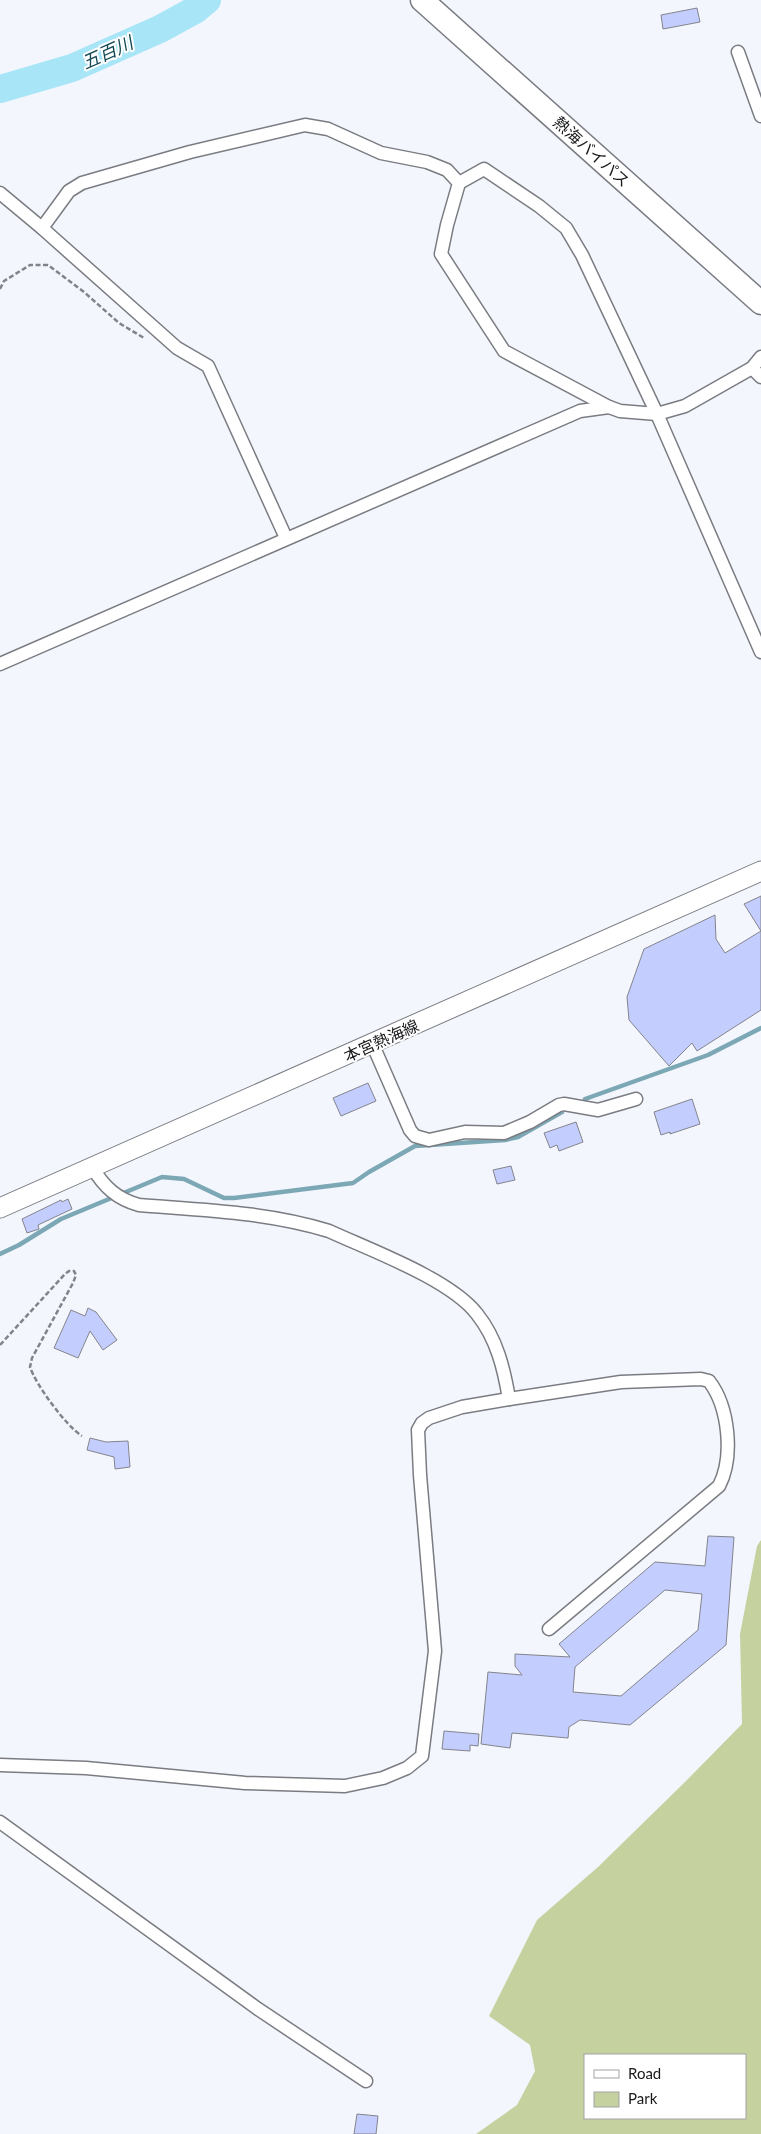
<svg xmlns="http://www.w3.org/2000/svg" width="761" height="2134" viewBox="0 0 761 2134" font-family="Lato,'Noto Sans JP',sans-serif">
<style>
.green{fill:#c5d19f;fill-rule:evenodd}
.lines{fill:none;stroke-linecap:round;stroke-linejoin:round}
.stream{stroke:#7ca8b5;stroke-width:4.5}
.river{stroke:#a8e6f7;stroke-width:28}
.building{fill:#c4cefe;stroke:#83848b;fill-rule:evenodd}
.street-casing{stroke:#7a7c82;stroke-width:15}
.primary-casing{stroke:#7a7c82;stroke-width:21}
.highway-casing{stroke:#7a7c82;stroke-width:25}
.path{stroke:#828388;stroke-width:2.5;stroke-dasharray:5 2.5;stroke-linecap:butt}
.street{stroke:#fff;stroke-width:12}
.primary{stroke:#fff;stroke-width:19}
.highway{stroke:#fff;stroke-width:22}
.labels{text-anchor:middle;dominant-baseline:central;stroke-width:4;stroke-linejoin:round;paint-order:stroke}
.street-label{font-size:16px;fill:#17181a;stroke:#fff}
.water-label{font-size:18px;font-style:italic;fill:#154954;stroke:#fff}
</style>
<rect width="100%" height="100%" fill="#f4f6fe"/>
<path class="green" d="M 761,1540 L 761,2134 L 476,2134 L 517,2105 L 535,2071 L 530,2045 L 489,2016 L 537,1920 L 598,1867 L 686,1781 L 742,1724 L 740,1634 L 757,1546 ZM 585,2055 L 745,2055 L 745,2118 L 585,2118 Z"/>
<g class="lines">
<g class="stream">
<polyline points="585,1099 708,1055 761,1028"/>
<polyline points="0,1254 19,1245 61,1219 162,1177 184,1179 224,1198 234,1198 353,1183 369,1172 415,1146 505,1140 518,1137 562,1112"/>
</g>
<polyline class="river" points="0,89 72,68 160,29 195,10 207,0"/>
</g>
<g class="building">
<polygon points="697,8 700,22 663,29 661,15"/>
<polygon points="761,896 761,1010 697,1051 692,1043 669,1066 629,1020 627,997 644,949 715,915 716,939 725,953 761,931 744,904"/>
<polygon points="368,1083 376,1101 341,1116 333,1098"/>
<polygon points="692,1099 700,1124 670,1134 670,1132 661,1135 654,1112"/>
<polygon points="576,1122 583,1142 559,1151 557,1145 550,1148 544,1133"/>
<polygon points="511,1166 515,1180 497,1184 493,1170"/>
<polygon points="68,1199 72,1209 38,1225 39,1229 27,1233 22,1219 61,1200 62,1202"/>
<polygon points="88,1308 96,1312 117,1340 103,1350 90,1331 78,1358 54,1348 71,1310 85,1316"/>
<polygon points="90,1438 106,1442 128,1441 130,1467 115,1469 114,1457 87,1450"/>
<path d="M 708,1536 L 734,1537 L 726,1645 L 630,1725 L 580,1720 L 569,1727 L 568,1738 L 512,1733 L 510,1748 L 481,1744 L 488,1672 L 522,1675 L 515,1666 L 515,1654 L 570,1657 L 559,1644 L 655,1562 L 705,1566 ZM 665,1590 L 702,1594 L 698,1630 L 621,1696 L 573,1692 L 575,1667 Z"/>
<polygon points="444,1731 479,1734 478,1746 470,1745 470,1751 442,1749"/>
<polygon points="357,2114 378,2116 376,2134 354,2134"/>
</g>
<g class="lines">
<defs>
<g id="street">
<polyline points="738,52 761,116"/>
<polyline points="459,183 484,169 539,206 566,228 582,255 657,414 761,652"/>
<polyline points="0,193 42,228 177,348 208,366 286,538"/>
<polyline points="42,228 69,191 82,183 190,152 305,125 328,129 381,153 427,162 447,170 459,183 447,225 441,254 504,351 609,407 620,411 657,414 685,406 752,368 761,357"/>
<polyline points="752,368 761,377"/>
<polyline points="0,664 580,411 609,407"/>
<polyline points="372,1043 410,1130 415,1136 429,1140 465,1132 504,1133 530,1122 559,1105 564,1104 598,1110 636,1099"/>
<path d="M 92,1167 C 104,1187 117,1199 139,1205 C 202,1210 268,1212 329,1231 C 370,1250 450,1279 477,1314 C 497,1339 504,1369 509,1399"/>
<path d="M 0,1765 L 86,1768 L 245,1783 L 345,1786 L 383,1778 L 407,1768 L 422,1756 L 435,1651 L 420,1475 L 418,1430 L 422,1423 L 429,1418 L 462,1407 L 509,1399 L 621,1382 L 701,1379 L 709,1381 C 729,1407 734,1457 719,1486 L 549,1629"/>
<polyline points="0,1822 258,2009 366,2081"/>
</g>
<polyline id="primary" points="0,1208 761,871"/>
<polyline id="highway" points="422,0 761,303"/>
</defs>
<use href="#street" class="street-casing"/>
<use href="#primary" class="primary-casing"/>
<use href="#highway" class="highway-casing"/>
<g class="path">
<polyline points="0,289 4,281 30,265 48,265 84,292 119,323 144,338"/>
<path d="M 0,1345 L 65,1274 L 69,1271 L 74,1271 L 76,1275 L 73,1283 L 32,1358 L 30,1367 C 36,1385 66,1426 82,1436"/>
</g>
<use href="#street" class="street"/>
<use href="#primary" class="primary"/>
<use href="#highway" class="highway"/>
</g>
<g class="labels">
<g class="street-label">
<text transform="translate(592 151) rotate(42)">熱海バイパス</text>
<text transform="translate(381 1040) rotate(-24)">本宮熱海線</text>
</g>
<g class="water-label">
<text transform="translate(107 52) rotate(-24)">五百川</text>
</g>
</g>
<rect x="584" y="2054" width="162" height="65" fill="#ffffff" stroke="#a2a3a3"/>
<rect x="594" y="2070" width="25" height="8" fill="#ffffff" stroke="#a2a3a3"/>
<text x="628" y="2079" font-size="15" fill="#17181a">Road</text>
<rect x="594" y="2092" width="25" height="15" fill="#c5d19f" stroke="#a2a3a3"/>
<text x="628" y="2104" font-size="15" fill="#17181a">Park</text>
</svg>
